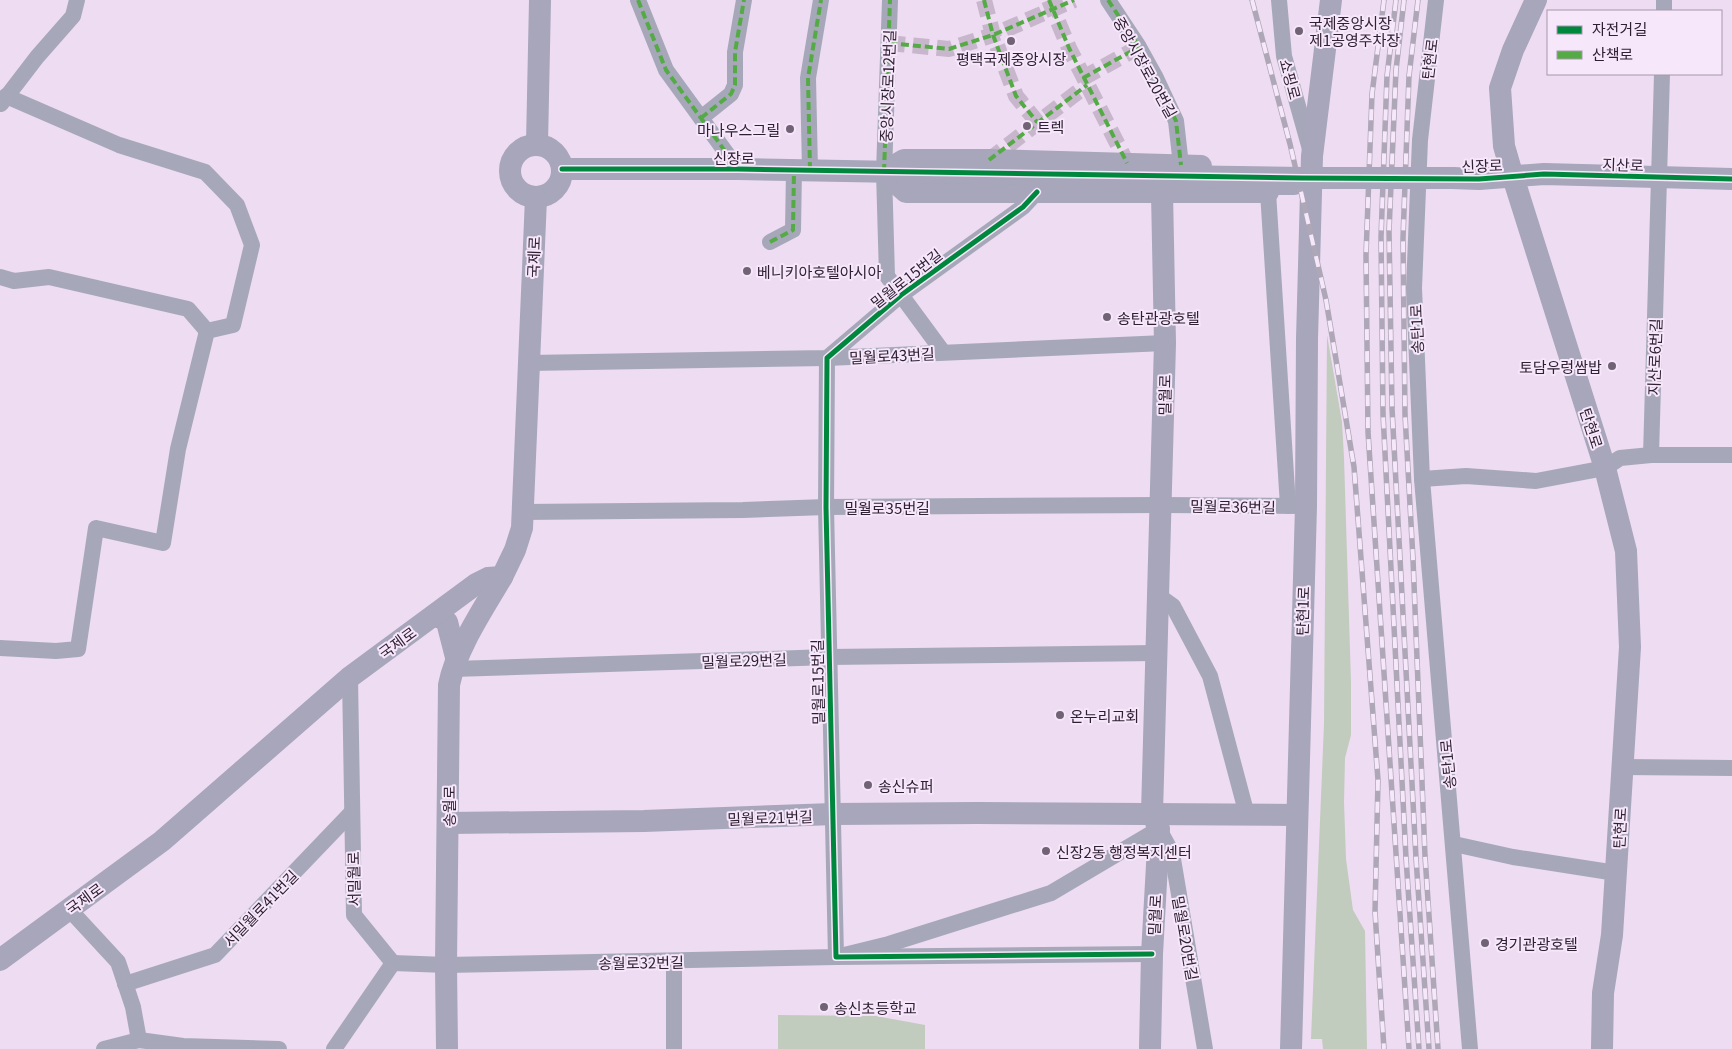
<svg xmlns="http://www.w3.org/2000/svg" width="1732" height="1049" viewBox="0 0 1732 1049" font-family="Georgia,'Noto Sans KR',serif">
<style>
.green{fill:#c1ccbe}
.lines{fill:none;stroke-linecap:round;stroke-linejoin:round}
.street-tunnel{stroke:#c8b6cc;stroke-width:16;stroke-dasharray:16 8;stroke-linecap:butt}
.street{stroke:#a6a8b9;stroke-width:16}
.secondary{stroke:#a7a6ba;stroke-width:22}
.rail-casing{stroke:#aea7b8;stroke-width:5.5}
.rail{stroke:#f7e7fb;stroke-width:4;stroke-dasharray:11;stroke-linecap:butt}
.secondary-bridge{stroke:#a7a6ba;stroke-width:22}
.quiet{stroke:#54aa45;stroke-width:4;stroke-dasharray:8 4;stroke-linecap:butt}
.cycleway-casing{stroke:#f7e7fb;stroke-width:8}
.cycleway{stroke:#00873e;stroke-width:5}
.poi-dot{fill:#726276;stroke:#f7e7fb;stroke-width:2}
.labels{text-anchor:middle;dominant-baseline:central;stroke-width:4;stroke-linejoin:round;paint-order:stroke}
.poi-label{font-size:15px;fill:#302033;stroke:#f7e7fb;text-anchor:start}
.street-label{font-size:15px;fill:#302033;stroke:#f7e7fb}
</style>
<rect width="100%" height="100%" fill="#eedcf2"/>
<g class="green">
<polygon points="1327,335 1342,422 1344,458 1351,682 1351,735 1345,758 1344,802 1346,859 1353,910 1365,931 1367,1049 1323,1049 1322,1039 1311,1039 1324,724"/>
<polygon points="778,1015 876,1016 925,1025 925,1049 778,1049"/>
</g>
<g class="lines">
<g class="street-tunnel">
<polyline points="984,0 993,35 1016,96 1037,122"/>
<polyline points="1049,0 1069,48 1127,163"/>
<polyline points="889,43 949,49 993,35 1074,0"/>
<polyline points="1083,78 1139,47"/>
<polyline points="989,160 1087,85"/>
</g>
<g class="street">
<polyline points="638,0 666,70 738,169"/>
<polyline points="890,0 884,172 887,276 943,352"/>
<polyline points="1108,0 1139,47 1155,76 1176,121 1181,165"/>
<polyline points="1279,0 1284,56 1310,149"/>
<polyline points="1436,0 1420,140 1414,288 1422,479 1470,1049"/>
<polyline points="1664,11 1664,0"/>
<polyline points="1,104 37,57 73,16 77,0"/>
<polyline points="701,118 731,94 735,85 735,52 744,0"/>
<polyline points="810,170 808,78 821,0"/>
<polyline points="1037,192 1023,207 901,295 827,358 826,507 836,957 1152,954"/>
<polyline points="1268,192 1288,506"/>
<polyline points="770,242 793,230 794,170"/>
<polyline points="0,277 14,281 49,277 188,309 207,331"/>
<polyline points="529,363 827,358 1165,343"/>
<polyline points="1651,455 1662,74"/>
<polyline points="1422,479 1466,476 1536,481 1605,468 1620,458 1651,455 1732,455"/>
<polyline points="522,512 743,510 826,507 1161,505 1306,506"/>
<polyline points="1159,596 1173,606 1210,676 1247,815"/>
<polyline points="0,648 56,651 78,649 96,528 163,543 178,449 207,331 233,325 252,245 237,205 205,172 119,145 6,96"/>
<polyline points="453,669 829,657 1156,653"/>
<polyline points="350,677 354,915 393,963"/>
<polyline points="1623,767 1732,768"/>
<polyline points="1454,844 1513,857 1616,873"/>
<polyline points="69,909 118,962 133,1007 139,1040"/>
<polyline points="393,963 446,965 836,957 889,944 1051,893 1159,829 1172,853 1205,1049"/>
<polyline points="125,984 215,955 352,812"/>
<polyline points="104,1049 139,1040 183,1046 279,1049"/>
<polyline points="334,1049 393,963"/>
<polyline points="674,1049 674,961"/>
</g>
<g class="secondary">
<polyline points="1536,0 1513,50 1500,88 1504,146 1513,177 1605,468 1626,551 1630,647 1612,935 1603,993 1602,1049"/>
<polyline points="537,144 540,0"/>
<circle cx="536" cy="171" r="26"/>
<polyline points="1201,166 989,160 904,160 884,172 906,192 1268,192 1268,184 1294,184"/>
<polyline points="562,169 738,169 899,172"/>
<polyline points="1452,178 1479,179 1544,174 1732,179"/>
<polyline points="434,616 442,618 447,622 457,661"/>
<polyline points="448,823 644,821 833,814 977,813 1297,815"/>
<polyline points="0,960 162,841 350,677 476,584 488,578 502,577 515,550 522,528 536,198"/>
<path d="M 447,1049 L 446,965 L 449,685 C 456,649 484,608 502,577"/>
<polyline points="1150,1049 1152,954 1159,829 1152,813 1165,343 1162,193"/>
<polyline points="1291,1049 1306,506 1307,339 1312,156 1331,0"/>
</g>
<defs>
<g id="rail">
<polyline points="1252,0 1290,144 1326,300 1354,467 1378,780 1375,912 1384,1049"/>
<polyline points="1384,0 1372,94 1366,255 1368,432 1409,1049"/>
<polyline points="1396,0 1387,76 1381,237 1383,414 1406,858 1419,1049"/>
<polyline points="1404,0 1396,70 1389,231 1392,408 1416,858 1429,1049"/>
<polyline points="1418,0 1409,76 1403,238 1405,415 1413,559 1425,856 1438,1049"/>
</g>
</defs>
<use href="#rail" class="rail-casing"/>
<use href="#rail" class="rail"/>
<polyline class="secondary-bridge" points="905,172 1302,178 1452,178"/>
<g class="quiet">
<polyline points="638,0 666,70 738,169"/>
<polyline points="984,0 993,35 1016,96 1037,122"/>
<polyline points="1049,0 1069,48 1127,163"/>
<polyline points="1108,0 1139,47 1155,76 1176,121 1181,165"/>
<polyline points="889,43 949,49 993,35 1074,0"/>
<polyline points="1083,78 1139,47"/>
<polyline points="701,118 731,94 735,85 735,52 744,0"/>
<polyline points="989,160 1087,85"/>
<polyline points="810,170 808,78 821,0"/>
<polyline points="884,172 890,0"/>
<polyline points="770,242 793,230 794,170"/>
</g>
<defs>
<g id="cycleway">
<polyline points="562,169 738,169 1302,178 1479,179 1544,174 1732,179"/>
<polyline points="1037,192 1023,207 901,295 827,358 826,507 836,957 1152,954"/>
</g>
</defs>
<use href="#cycleway" class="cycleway-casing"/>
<use href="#cycleway" class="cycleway"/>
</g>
<g class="poi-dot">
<circle cx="1299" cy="31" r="5"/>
<circle cx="1011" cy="41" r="5"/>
<circle cx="1027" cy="126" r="5"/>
<circle cx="790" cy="129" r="5"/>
<circle cx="747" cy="271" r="5"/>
<circle cx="1107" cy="317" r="5"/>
<circle cx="1612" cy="366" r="5"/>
<circle cx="1060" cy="715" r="5"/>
<circle cx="868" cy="785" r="5"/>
<circle cx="1046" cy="851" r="5"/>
<circle cx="1485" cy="943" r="5"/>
<circle cx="824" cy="1007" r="5"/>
</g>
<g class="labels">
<g class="poi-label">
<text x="1309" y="22">국제중앙시장<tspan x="1309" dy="17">제1공영주차장</tspan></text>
<text x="1011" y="58" text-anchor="middle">평택국제중앙시장</text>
<text x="1037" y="126">트렉</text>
<text x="780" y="129" text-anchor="end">마나우스그릴</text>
<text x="757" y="271">베니키아호텔아시아</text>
<text x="1117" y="317">송탄관광호텔</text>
<text x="1602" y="366" text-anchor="end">토담우렁쌈밥</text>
<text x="1070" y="715">온누리교회</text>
<text x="878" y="785">송신슈퍼</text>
<text x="1056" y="851">신장2동 행정복지센터</text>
<text x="1495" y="943">경기관광호텔</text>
<text x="834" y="1007">송신초등학교</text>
</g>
<g class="street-label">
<text transform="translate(1429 59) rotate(-83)">탄현로</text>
<text transform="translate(1146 67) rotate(61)">중앙시장로20번길</text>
<text transform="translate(1291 79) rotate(75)">쇼핑로</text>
<text transform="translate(887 86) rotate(-88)">중앙시장로12번길</text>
<text x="734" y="157">신장로</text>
<text transform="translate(1623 164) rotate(2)">지산로</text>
<text transform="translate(1482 165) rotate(-2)">신장로</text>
<text transform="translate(533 257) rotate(-88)">국제로</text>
<text transform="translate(906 278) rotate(-38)">밀월로15번길</text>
<text transform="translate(1416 329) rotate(-92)">송탄1로</text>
<text transform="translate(892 355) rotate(-3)">밀월로43번길</text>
<text transform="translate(1654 357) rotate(-88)">지산로6번길</text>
<text transform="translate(1164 395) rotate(-89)">밀월로</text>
<text transform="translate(1592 428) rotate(72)">탄현로</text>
<text transform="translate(1233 506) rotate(1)">밀월로36번길</text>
<text x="887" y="507">밀월로35번길</text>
<text transform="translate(1302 611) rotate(-88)">탄현1로</text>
<text transform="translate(397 642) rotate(-36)">국제로</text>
<text transform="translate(744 660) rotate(-2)">밀월로29번길</text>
<text transform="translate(817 682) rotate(-91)">밀월로15번길</text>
<text transform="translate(1447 764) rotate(-95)">송탄1로</text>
<text transform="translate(448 806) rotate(-90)">송월로</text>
<text transform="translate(770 817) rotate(-2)">밀월로21번길</text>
<text transform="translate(1619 828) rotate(-87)">탄현로</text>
<text transform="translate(353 879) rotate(-91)">서밀월로</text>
<text transform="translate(84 898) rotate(-36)">국제로</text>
<text transform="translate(260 908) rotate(-46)">서밀월로41번길</text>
<text transform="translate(1154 915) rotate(-87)">밀월로</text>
<text transform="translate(1186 938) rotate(80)">밀월로20번길</text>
<text transform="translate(641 962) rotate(-1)">송월로32번길</text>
</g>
</g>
<rect x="1547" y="10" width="175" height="65" fill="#f7e7fb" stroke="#a797ab"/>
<rect x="1557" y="26" width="25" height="8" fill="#00873e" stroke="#a797ab"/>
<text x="1592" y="35" font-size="15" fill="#302033">자전거길</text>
<rect x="1557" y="51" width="25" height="8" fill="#54aa45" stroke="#a797ab"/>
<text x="1592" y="60" font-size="15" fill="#302033">산책로</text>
</svg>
